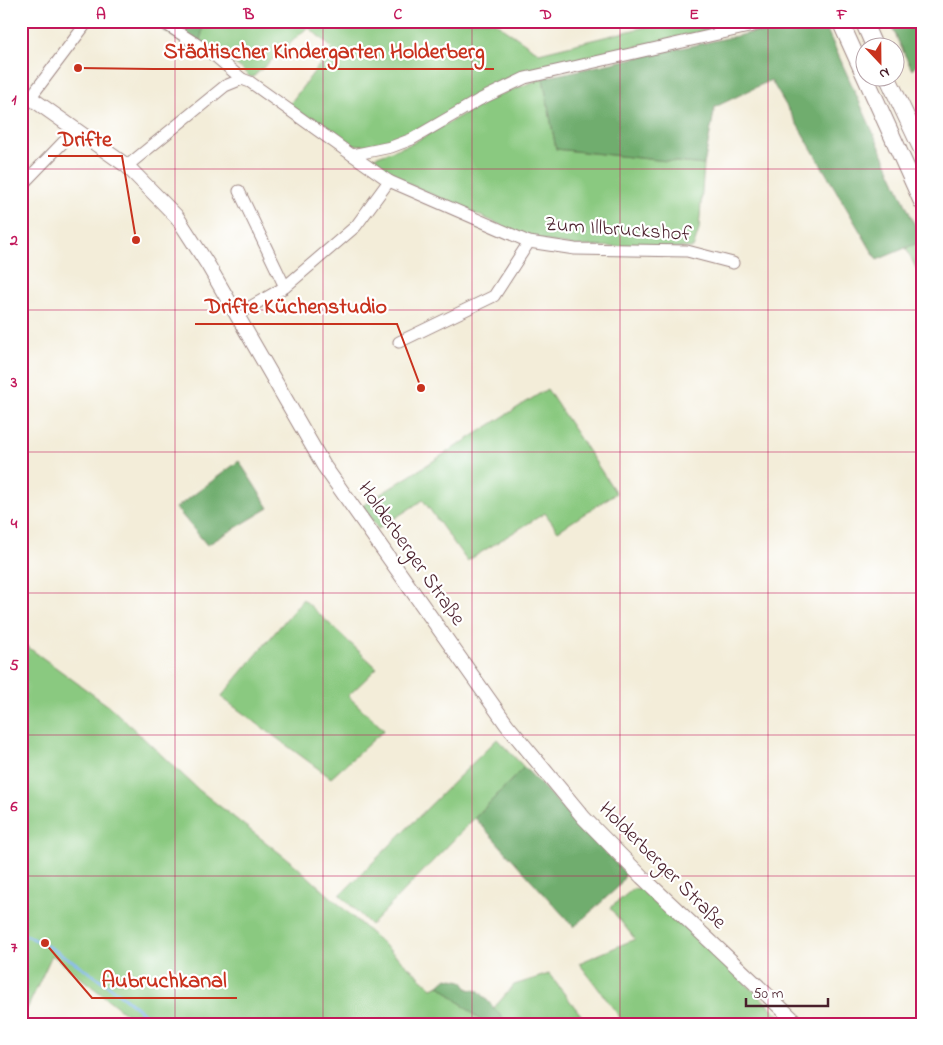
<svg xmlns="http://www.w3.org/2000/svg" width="943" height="1045" viewBox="0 0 943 1045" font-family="'Indie Flower',sans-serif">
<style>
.green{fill:#8ac980;stroke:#6a7456}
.forest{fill:#6fad6e;stroke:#5c664c}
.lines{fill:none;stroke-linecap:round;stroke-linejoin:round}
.stream{stroke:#80b5ee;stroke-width:3}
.minor-casing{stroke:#9e8682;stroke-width:13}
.major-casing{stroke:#9e8682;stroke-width:16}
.highway-casing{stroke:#9e8682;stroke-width:18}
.minor{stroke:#fff;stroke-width:11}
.major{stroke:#fff;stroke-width:14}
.highway{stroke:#fff;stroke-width:16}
.grid{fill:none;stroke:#c2185b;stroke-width:1;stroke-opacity:0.55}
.labels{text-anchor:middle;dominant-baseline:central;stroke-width:4.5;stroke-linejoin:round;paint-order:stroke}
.street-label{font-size:21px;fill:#4a1f2b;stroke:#fff}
.leader{fill:none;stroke:#c8321e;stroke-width:2}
.callout-dot{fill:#c8321e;stroke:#fff;stroke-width:2}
.callout-label{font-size:22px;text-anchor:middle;font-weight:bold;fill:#c8321e;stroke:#fff;stroke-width:4.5;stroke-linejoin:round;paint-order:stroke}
.neatline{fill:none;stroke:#c2185b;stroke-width:2}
.grid-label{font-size:16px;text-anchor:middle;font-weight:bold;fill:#c2185b}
</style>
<rect width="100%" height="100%" fill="#fff"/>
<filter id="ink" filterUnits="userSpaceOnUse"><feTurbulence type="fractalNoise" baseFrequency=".02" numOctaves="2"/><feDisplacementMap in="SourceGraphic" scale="10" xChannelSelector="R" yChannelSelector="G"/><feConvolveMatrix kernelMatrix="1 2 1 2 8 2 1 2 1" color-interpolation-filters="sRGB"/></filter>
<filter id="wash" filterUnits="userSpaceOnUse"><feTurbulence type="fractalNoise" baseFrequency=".0096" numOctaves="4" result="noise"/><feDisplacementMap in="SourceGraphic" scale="20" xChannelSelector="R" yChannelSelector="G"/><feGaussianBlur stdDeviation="1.12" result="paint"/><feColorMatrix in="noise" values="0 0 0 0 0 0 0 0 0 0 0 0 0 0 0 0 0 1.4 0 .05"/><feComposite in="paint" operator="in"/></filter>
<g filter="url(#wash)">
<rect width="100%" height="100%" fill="#f3edd9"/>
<g class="green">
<polygon points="173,21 493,21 539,53 670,21 748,21 540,68 504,82 420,130 397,140 371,146 348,144 289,105 332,48 308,27 253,77 250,77 242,69"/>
<polygon points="543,78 556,149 704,165 699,230 693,248 575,246 530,238 388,175 369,159 411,144 494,97"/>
<polygon points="919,242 922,248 922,280 906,248"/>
<polygon points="547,389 616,493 558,531 545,513 467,561 423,500 378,529 362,506"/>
<polygon points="303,599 377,668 348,696 384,730 331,778 221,697"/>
<polygon points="21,642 110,707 199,790 295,865 432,988 439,985 485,1024 139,1024 52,955 21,1022"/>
<polygon points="497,739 524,767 371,925 340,895"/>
<polygon points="643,888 789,1024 625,1024 579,963 635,939 610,908 633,889"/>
<polygon points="549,974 588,1024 508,1024 493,1009 514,985"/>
</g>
<g class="forest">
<path d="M 148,21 L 201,21 C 205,32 200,42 193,49 Z"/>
<polygon points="806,21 823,21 922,241 877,260 771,80 715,107 704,165 556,149 543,78"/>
<polygon points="889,21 922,21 922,59 912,70"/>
<polygon points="239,461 269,508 207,545 176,508"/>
<polygon points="524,767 626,874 618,887 574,927 475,818"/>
<polygon points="447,978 462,981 468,989 479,991 508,1024 485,1024 439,985"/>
</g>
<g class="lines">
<path class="stream" d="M 21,933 C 64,952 121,992 155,1024"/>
</g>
</g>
<g filter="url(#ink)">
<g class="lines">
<defs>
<g id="minor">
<polyline points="161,21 215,56 242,79"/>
<polyline points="30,98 88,21"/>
<polyline points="352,155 389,181 529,242 575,249 687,251 733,263"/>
<polyline points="127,166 225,86 242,79 250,82 352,155 391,147 412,139 479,100 525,78 775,21"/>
<polyline points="21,186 76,129"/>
<polyline points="239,191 285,287"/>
<polyline points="236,315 285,287 356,226 389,181"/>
<polyline points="399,342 494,296 529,242"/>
</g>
<polyline id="major" points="21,91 127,166 177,217 208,265 324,466 507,725 584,818 642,877 798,1024"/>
<g id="highway">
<polyline points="840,21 922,202"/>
<polyline points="863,21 875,48"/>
<polyline points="888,78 922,150"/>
</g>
</defs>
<use href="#minor" class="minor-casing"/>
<use href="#major" class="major-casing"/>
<use href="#highway" class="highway-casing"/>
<use href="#minor" class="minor"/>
<use href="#major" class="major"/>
<use href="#highway" class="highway"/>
</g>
</g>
<path class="grid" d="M 175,21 L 175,1024M 323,21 L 323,1024M 472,21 L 472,1024M 620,21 L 620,1024M 768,21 L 768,1024M 21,169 L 922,169M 21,310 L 922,310M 21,452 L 922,452M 21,593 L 922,593M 21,735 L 922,735M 21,876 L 922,876"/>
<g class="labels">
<g class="street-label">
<text transform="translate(618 230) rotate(4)">Zum Illbruckshof</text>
<text transform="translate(411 554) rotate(55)">Holderberger Straße</text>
<text transform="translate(662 866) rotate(45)">Holderberger Straße</text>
</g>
</g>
<path class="leader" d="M78 68L153 69H494M136 240L122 156H48M421 388L397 324H195M45 943L92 998H237"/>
<g class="callout-dot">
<circle cx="78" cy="68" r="5"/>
<circle cx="136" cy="240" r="5"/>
<circle cx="421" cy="388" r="5"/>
<circle cx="45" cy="943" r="5"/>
</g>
<g class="callout-label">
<text x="324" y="58">Städtischer Kindergarten Holderberg</text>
<text x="85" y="146">Drifte</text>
<text x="296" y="313">Drifte Küchenstudio</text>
<text x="164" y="987">Aubruchkanal</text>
</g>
<rect width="943" height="1045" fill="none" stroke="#fff" stroke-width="55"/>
<g transform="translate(880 62) rotate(158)"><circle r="24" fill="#ffffff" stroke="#b7a5aa"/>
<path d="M0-4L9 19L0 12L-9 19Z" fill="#c8321e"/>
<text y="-8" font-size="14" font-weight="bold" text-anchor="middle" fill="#4a1f2b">N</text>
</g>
<path d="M746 998v8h82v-8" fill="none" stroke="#4a1f2b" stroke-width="2.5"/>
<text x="753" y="998" font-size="15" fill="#4a1f2b" stroke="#ffffff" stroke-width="4" paint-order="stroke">50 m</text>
<rect x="28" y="28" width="888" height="990" class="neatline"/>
<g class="grid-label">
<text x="101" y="19">A</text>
<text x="249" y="19">B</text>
<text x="398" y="19">C</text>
<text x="546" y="19">D</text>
<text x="694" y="19">E</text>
<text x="842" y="19">F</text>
<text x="14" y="104">1</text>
<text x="14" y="245">2</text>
<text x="14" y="387">3</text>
<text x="14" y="528">4</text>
<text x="14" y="670">5</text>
<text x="14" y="811">6</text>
<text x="14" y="952">7</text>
</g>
</svg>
